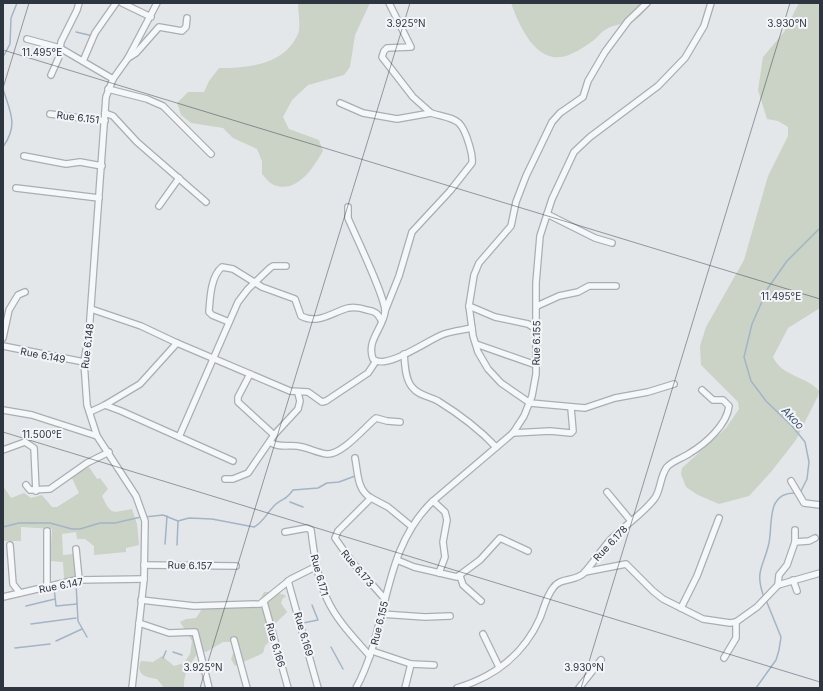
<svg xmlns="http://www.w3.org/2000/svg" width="823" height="691" viewBox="0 0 823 691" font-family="Inter,sans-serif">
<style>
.green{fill:#cad3c6}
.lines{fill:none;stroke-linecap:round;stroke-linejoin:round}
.stream{stroke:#a3b4c6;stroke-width:1.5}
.minor-casing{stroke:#a9aeb4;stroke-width:8}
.minor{stroke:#f6f7f9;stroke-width:5.5}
.ticks{fill:none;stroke:#2d3541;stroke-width:1;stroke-opacity:0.45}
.labels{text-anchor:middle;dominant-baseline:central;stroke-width:4;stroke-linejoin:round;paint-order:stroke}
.street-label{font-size:10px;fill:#2d3541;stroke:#f4f5f8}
.water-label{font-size:11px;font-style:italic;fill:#3c5471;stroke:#f4f5f8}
.ticks-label{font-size:10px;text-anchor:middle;fill:#2d3541;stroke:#f4f5f8;stroke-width:4;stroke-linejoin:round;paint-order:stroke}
</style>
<rect width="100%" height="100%" fill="#e4e7ea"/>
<g class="green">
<path d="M 298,3 L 370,3 L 355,35 L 350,67 L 344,75 L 308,85 L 292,100 L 283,117 L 289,129 L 319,140 L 323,151 C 313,168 297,194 274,185 C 269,183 266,178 262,174 L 262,161 L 257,149 L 233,138 L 223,128 L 191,123 L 181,115 L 177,103 L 188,92 L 204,92 L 209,81 L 219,68 C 249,68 284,65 298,34 C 301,27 298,11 298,3 Z"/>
<path d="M 511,3 L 650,3 C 649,7 646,10 643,13 C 631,27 618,21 605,30 C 601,32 598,37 594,40 C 587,45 580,50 573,53 C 539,71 520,28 511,3 Z"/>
<path d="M 799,3 L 820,3 L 820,308 L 788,328 L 773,357 C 782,377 807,376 819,391 L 818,396 L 796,440 L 771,472 L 749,496 L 719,504 L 698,495 L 686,487 L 681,474 L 682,468 L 726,428 L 739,409 L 738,402 L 701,365 L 700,346 L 706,327 L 744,260 L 768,176 L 788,136 L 788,127 L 778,121 L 767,119 L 758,90 L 763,57 L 784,32 Z"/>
<path d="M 89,467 L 97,479 L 100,478 L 108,489 L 102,496 C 112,517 112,512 132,509 L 137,524 L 139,545 L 126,548 L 126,552 L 94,555 L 94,546 L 85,539 L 77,539 L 76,532 L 62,534 L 63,555 L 73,554 L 76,576 L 64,579 L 63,562 L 50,561 L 52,529 L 21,527 L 21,541 L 3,541 L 3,486 L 11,498 L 24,493 L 31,498 L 42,495 L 52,507 L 57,507 L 79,493 L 71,476 Z"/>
<path d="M 264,592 L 275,592 L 285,595 L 286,597 L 283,598 L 281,603 L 287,612 C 280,620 265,629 269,642 L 265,646 L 263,653 C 254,658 244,661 235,666 L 231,659 L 234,651 L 231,642 L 223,642 L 206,652 L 199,650 C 191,666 184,669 184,688 L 164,688 L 157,679 C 146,677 135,675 141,661 L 153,662 L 162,656 L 174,666 L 184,663 L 190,654 L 192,641 L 180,622 L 186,619 L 196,618 L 204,606 C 213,605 220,600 229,601 L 233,605 L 257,602 L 260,600 Z"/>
</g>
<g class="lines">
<g class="stream">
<polyline points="76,32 93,36"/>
<polyline points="3,57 10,44 11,18 17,3"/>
<path d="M 3,89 C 10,112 19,124 3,147"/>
<polyline points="3,274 3,275"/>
<polyline points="800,493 807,479 809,462 805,442 792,426 766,401 751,381 744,357 752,324 768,288 787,261 820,228"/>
<polyline points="290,502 303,507"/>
<path d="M 145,517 L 163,515 L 178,521 L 189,518 L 212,519 L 254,527 C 264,522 267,512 276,504 C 285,497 285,501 293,490 L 318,488 L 327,483 L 339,482 L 355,476"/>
<polyline points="3,527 19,523 50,523 72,529 80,529 100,523 115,523 141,517"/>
<polyline points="165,544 167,516"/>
<polyline points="177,545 178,521"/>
<polyline points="76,583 78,621 87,637"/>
<polyline points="54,587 56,606 77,604"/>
<path d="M 764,597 C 754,571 764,566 769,543 C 773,522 766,492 796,493"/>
<polyline points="26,606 55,599"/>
<polyline points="303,623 318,620 312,605"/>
<polyline points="31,624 76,618"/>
<polyline points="56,641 82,629"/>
<polyline points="331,647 343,669"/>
<polyline points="15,648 50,644"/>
<polyline points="173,652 182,655"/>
<polyline points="163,658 166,651"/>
<polyline points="756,688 776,660 779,650 781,637 766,600"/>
</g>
<defs>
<g id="minor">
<polyline points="122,3 151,17"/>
<polyline points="647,3 628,21 605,52 588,81 583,97 560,113 552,122 526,176 516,202 511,226 479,263 474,275 469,306 473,336 478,352 488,369 501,383 530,403 585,408 615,398 648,392 674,384"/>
<polyline points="27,39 60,48 113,79"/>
<polyline points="128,58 136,53 159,27 182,31 186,27 187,18"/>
<polyline points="83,61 95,33 116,3"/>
<polyline points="51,75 59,57 61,42 77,10 79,3"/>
<polyline points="108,89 147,99 163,106 211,154"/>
<polyline points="340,103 363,113 397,119 431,113 413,97 382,57 384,51 387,48 411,47 389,3"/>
<polyline points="105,113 113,116 137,142 206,202"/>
<polyline points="50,114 105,121"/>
<polyline points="24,156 66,164 80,162 102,166"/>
<polyline points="16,188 99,198"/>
<polyline points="159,206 179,178"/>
<path d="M 348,207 L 348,218 C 355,235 386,298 385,312 C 383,328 366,341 373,359 C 386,371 429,339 444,334 C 453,331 463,330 472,328"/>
<polyline points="547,214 595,238 612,243"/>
<polyline points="469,306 495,317 528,324 536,329"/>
<polyline points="537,306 559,296 578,292 589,286 616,286"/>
<polyline points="91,309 141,326 177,343 290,391 308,392 322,402 326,401 368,373 376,361"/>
<path d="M 385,311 L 399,276 L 412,232 L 450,191 L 472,163 C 473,156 471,151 469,144 C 461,117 456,120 431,113"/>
<path d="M 229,322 L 212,315 L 209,312 C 210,297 211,276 222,267 L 233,269 L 262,287 L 295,299 L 301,316 C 318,325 333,312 348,308 C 354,307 361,308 367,310 C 374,311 378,313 381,320"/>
<polyline points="3,338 9,310 18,295 25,292"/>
<polyline points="476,344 536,365"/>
<polyline points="3,346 84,362"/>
<path d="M 404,354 C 405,364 405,379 412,387 C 419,396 429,396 438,401 C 459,414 479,429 496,447"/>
<polyline points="250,374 238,397 238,402 274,435"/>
<polyline points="105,405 121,411 233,461"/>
<polyline points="3,410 32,415 97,436"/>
<polyline points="90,412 105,405 140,384 177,343"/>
<polyline points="513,433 550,431 571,433 573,431 571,408"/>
<polyline points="179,437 238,302 248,289 270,268 273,266 286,266"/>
<path d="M 270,442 C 278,448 288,445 297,446 C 307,447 317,453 327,454 C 342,455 365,427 376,418 L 387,421 L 400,422"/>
<polyline points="3,450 25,442 34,448 36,491"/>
<path d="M 355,458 C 358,473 357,490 371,498 L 338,531 L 335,538 L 352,562 L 385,599"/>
<polyline points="225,479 233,479 248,473 274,435 298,409 300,401 298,393"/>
<polyline points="791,481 804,503 820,505"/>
<polyline points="26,485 30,490 50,489 87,463 109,452"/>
<polyline points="607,492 631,521"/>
<polyline points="371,498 388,507 411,526"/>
<polyline points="433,501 445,512 447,520 443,542 445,557 439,573"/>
<polyline points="47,531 47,587"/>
<path d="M 285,532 L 307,528 L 311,530 C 314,553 317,578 327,599 C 337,621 355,639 370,656"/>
<polyline points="795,542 795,530"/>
<polyline points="10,545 13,584 20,593"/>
<polyline points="76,549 79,579"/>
<polyline points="397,560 414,567 457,577 480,560 500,538 528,551"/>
<polyline points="144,565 236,566"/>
<polyline points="585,572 626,564 653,591 663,599 703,619 730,623 736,622 757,607 778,585 820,573"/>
<polyline points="460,576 463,585 481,601"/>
<polyline points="793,580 797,591"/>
<polyline points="288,581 318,688"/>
<polyline points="778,585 779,575 787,565 795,542 809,541 815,538"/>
<polyline points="3,597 76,580 144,579"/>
<polyline points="141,600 194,606 260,604 291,579 317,566"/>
<polyline points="264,602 288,688"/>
<polyline points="681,608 697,576 719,518"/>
<polyline points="381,614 425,617 450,616"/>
<polyline points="139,623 169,633 195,632 209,688"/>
<polyline points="483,634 499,667"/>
<polyline points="234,640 247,688"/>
<polyline points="372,651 411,664 434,665"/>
<polyline points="724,658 736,638 736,622"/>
<polyline points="132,688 144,579 145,521 136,496 97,436 87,405 84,362 89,333 106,97 113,79 128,58 157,3"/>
<path d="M 356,688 C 389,628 381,550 433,501 L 513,433 L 524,416 L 532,396 L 536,374 L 536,283 L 540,236 L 552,199 L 574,152 L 590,137 L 658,86 L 685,58 L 704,26 L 711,3"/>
<polyline points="405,688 411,664"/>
<path d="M 457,688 C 494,677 524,654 540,618 C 544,608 546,597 553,588 C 560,577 575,582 584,573 C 594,562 601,550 611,539 C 625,525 643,514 655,498 C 661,489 660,476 667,467 C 672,461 683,458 690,453 C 705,444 727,425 729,406 L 723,400 L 713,400 L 702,390"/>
<polyline points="579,688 601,660"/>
</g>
</defs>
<use href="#minor" class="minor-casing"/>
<use href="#minor" class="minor"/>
</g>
<path class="ticks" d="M 3,50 L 820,299M 3,88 L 29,3M 3,432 L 820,682M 200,688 L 410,3M 581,688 L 790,3"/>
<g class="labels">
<g class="street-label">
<text transform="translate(78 117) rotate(7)">Rue 6.151</text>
<text transform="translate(536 343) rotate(-89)">Rue 6.155</text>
<text transform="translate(87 346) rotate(-83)">Rue 6.148</text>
<text transform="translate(43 355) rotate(11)">Rue 6.149</text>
<text transform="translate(610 543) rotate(-47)">Rue 6.178</text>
<text transform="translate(190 565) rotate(1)">Rue 6.157</text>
<text transform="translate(358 568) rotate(50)">Rue 6.173</text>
<text transform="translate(320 575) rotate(75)">Rue 6.171</text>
<text transform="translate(61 585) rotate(-11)">Rue 6.147</text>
<text transform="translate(379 623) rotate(-76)">Rue 6.155</text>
<text transform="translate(304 634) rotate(74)">Rue 6.169</text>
<text transform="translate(276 645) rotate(74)">Rue 6.166</text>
</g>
<g class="water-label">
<text transform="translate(793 418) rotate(46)">Akoo</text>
</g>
</g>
<g class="ticks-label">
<text x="406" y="27">3.925°N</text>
<text x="787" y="27">3.930°N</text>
<text x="42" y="56">11.495°E</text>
<text x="781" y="300">11.495°E</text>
<text x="42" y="438">11.500°E</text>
<text x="203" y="671">3.925°N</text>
<text x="584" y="671">3.930°N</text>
</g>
<rect width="823" height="691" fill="none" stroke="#2d3541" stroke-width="8"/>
</svg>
